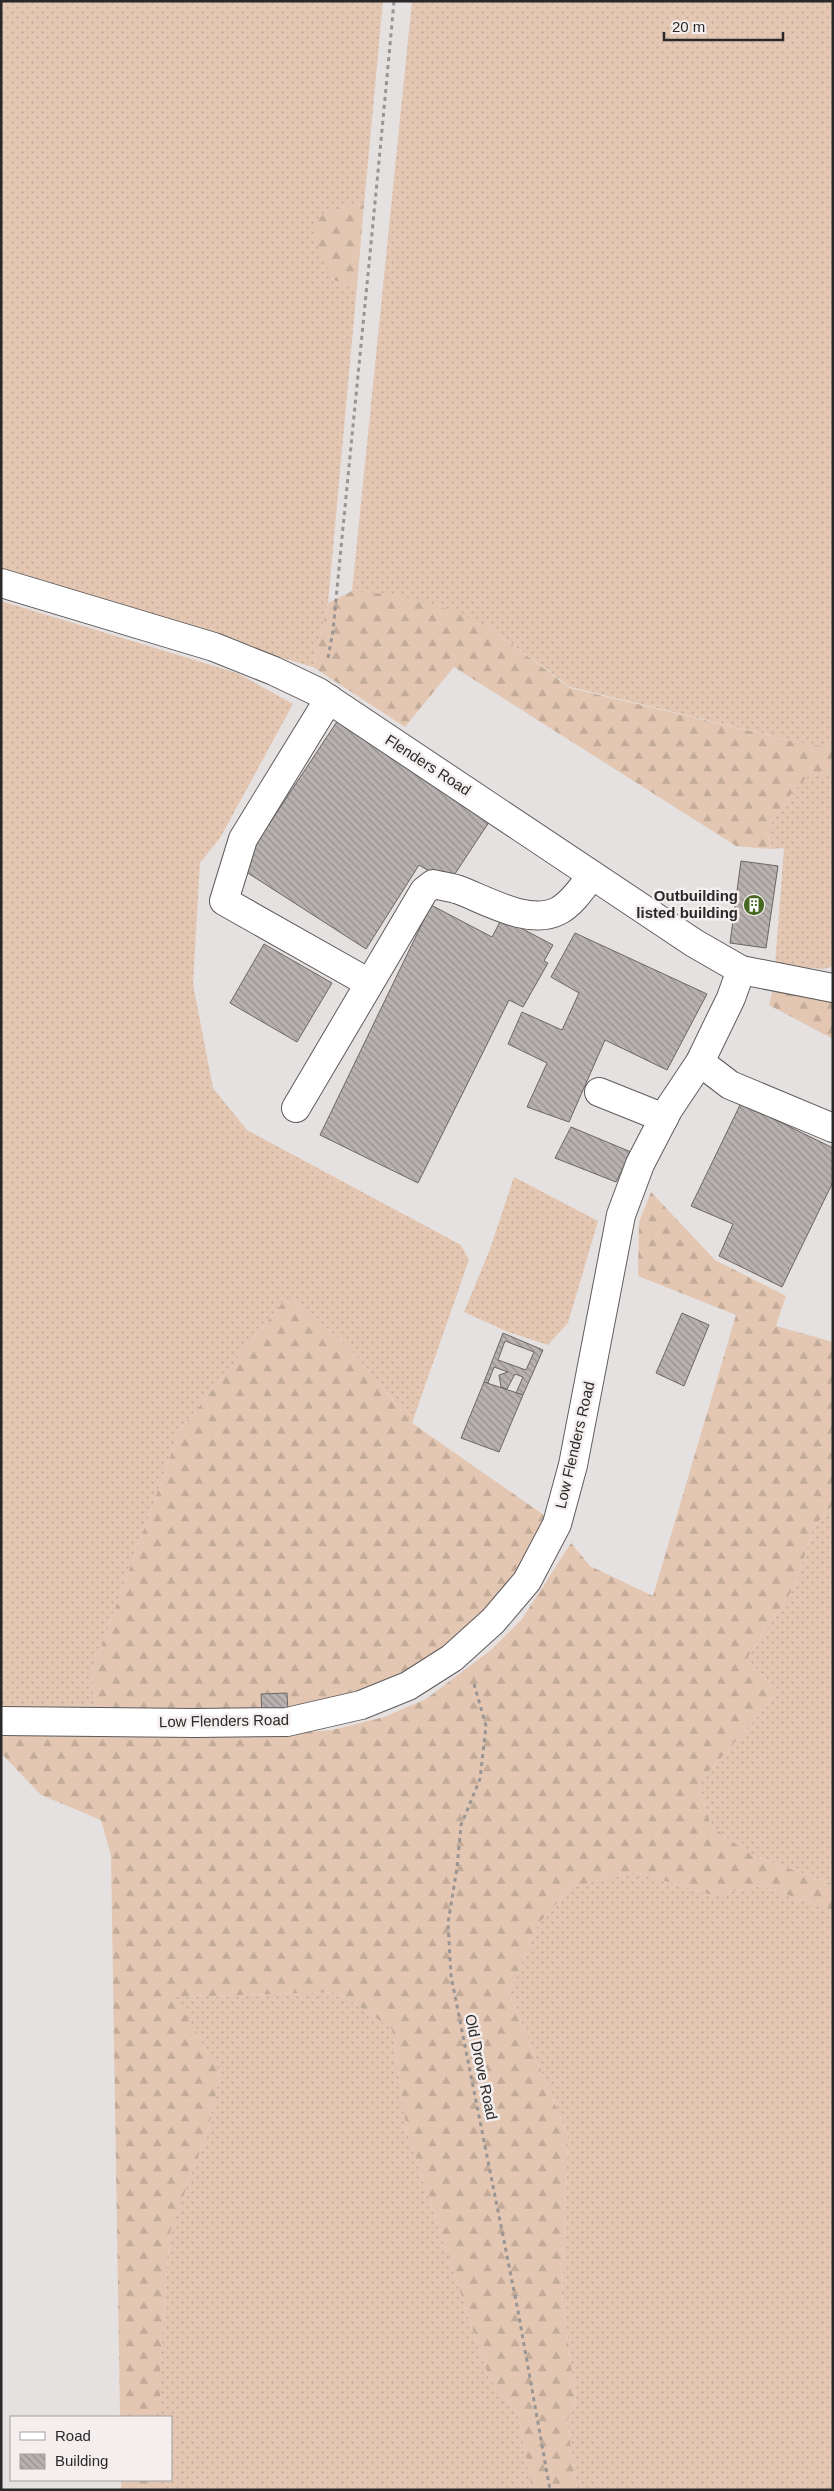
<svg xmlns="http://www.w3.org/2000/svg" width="834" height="2491" font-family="Helvetica,sans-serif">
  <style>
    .grass { fill: url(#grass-dots) }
    .forest { fill: url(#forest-firs) }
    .building { fill: url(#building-back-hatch); stroke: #6b6765; fill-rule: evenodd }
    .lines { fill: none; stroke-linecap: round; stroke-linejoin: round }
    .minor-casing { stroke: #5f5a5b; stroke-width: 30 }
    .path { stroke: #999595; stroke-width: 3; stroke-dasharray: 4 4; stroke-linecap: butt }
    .minor { stroke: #fff; stroke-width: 28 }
    .labels { text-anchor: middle; stroke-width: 5; stroke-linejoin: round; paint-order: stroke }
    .street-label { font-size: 15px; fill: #2a2828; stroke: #f4eeee }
    .poi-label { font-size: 15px; font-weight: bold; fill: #2a2828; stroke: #f4eeee; text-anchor: end }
  </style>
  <defs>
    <pattern id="grass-dots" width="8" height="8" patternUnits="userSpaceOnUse" patternTransform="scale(1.25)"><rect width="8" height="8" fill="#e3c7b2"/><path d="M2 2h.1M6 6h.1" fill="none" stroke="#c3ab99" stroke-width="1.8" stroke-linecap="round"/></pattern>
    <pattern id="forest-firs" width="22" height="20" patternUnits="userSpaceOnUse" patternTransform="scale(1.25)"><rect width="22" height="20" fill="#e3c7b2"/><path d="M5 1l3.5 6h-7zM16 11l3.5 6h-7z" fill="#c3ab99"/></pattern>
    <pattern id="building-back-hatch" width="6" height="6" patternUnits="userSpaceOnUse" patternTransform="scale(1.25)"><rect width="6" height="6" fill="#b7b1b0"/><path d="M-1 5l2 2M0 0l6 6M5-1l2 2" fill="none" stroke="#95908f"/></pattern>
  </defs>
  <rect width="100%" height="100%" fill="#e6e1e1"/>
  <g class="grass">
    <path d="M1 1H383L364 205 330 209 332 280 357 286 328 603 313 667 147 618 1 571Z"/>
    <path d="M412 1H833V746L809 745 570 687 490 628 352 591Z"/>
    <path d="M1 601 237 673 293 704 220 838 200 863 193 984 213 1088 247 1130 461 1245 469 1260 412 1423 350 1349 299 1303 284 1301 180 1430 91 1675 97 1714 1 1709Z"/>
    <path d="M811 773 833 776V966L824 969 775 965 784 848 771 849 767 830 792 793Z"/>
    <path d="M514 1177 598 1221 568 1323 548 1345 508 1332 464 1312 490 1249Z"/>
    <path d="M833 1505V1884L751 1855 711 1826 699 1783 779 1692 746 1660 795 1586 814 1526Z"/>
    <path d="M635 1872 712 1895 762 1886 833 1911V2490H577L567 2420 576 2404 562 2294 568 2136 509 1993 539 1923 571 1887Z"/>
    <path d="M338 1992 392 2029 407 2132 489 2378 518 2414 532 2490H160V2480H171V2417H160V2362L170 2231 209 2127 220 2073 174 1997Z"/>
  </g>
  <g class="forest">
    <path d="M364 205 357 286 333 280 316 242 313 223 330 209Z"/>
    <path d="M352 591 397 595 447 609 490 628 570 688 809 745 833 746V776L811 773 792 793 767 830 771 849 736 846 454 667 405 727 313 667 328 603Z"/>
    <path d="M773 988 833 1000V1039L769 1005Z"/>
    <path d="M651 1192 715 1260 786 1296 776 1326 833 1342V1505L814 1526 795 1586 746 1660 779 1692 699 1783 711 1826 751 1855 833 1884V1911L762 1886 712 1895 635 1872 571 1887 539 1923 509 1993 568 2136 562 2294 576 2404 567 2420 577 2490H532L518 2414 489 2378 407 2132 392 2029 338 1992 175 1997 220 2073 209 2127 170 2232 160 2362V2417H120L111 1856 101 1820 41 1795 1 1753V1734L272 1735 332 1730 384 1717 426 1699 492 1649 522 1619 571 1543 590 1566 653 1596 736 1315 638 1276 639 1222Z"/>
    <path d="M284 1301 299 1303 350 1349 412 1423 548 1518 516 1576 476 1623 401 1680 288 1712 287 1693 262 1694V1715L97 1714 91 1675 180 1430Z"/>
    <rect x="121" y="2480" width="39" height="10"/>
  </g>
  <g class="building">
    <path d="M340 717 493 816 449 883 419 865 366 949 240 868Z"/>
    <path d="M741 861 778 866 766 948 730 943Z"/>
    <path d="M431 905 492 937 502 918 553 945 544 961 548 963 523 1007 509 1000 418 1183 320 1135Z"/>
    <path d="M575 933 707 994 667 1070 605 1040 569 1122 527 1107 547 1063 508 1044 522 1012 562 1030 579 993 551 977Z"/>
    <path d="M264 944 332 983 297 1042 230 1003Z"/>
    <path d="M741 1103 833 1148V1182L782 1287 719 1256 733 1224 691 1206Z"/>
    <path d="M571 1127 631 1152 616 1182 555 1158Z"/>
    <path d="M682 1313 709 1325 684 1386 656 1373Z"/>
    <path d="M503 1333 543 1350 523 1395 516 1393 523 1377 515 1374 507 1389 501 1387 499 1375 508 1372 494 1367 488 1383 484 1382ZM505 1341 534 1352 526 1370 498 1360Z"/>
    <path d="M484 1382 523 1395 499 1452 461 1438Z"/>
    <path d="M287 1693 288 1712 262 1715 261 1694Z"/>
  </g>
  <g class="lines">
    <g class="minor-casing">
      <g id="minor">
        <path d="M1 583 214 647 274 671 318 692 694 943 741 970 833 988"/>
        <path d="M329 699 243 839 224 901 369 983"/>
        <path d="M700 1062 730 1085 833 1128"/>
        <path d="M599 1092 664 1118"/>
        <path d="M296 1108 424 891 433 884C441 886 451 887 459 890 486 900 529 926 558 911 572 904 583 887 592 875"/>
        <path d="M1 1721 195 1723 287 1722 361 1705 408 1686 452 1658 493 1621 527 1581 557 1524 573 1465 621 1215 640 1164 668 1110 700 1062 731 998 741 970"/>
      </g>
    </g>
    <g class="path">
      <path d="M328 658 333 631C353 421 375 211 394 1"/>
      <path d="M474 1684 486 1726 480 1779 461 1825 457 1868 448 1923 451 1976 518 2311 550 2490"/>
    </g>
    <use href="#minor" class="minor"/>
  </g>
  <defs>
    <g id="building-disc" transform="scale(1.125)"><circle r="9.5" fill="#466820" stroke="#f4eeee"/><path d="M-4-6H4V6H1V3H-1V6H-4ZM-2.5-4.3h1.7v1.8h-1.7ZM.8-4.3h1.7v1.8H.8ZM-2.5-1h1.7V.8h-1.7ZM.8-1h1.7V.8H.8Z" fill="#fff"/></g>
  </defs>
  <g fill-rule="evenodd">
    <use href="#building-disc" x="754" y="905"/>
  </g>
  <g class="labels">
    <g class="street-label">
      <text transform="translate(428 765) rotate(33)" y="5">Flenders Road</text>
      <text transform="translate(575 1445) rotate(-77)" y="5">Low Flenders Road</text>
      <text transform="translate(224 1721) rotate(-1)" y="5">Low Flenders Road</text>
      <text transform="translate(481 2067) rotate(78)" y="5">Old Drove Road</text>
    </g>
    <g class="poi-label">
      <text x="738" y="901">Outbuilding<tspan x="738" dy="17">listed building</tspan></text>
    </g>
  </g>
  <rect width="834" height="2491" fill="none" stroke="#2a2828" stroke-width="5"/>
  <rect x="10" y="2416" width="162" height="65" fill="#f4eeee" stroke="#a39f9f"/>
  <rect x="20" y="2432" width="25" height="8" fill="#ffffff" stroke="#a39f9f"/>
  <text x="55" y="2441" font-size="15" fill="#2a2828">Road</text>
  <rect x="20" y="2454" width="25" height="15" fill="url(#building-back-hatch)" stroke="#a39f9f"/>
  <text x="55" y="2466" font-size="15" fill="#2a2828">Building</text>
  <path d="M664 32v8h119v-8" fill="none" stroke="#2a2828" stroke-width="2.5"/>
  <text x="672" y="32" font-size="15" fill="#2a2828" stroke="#f4eeee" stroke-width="4" paint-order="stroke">20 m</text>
</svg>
